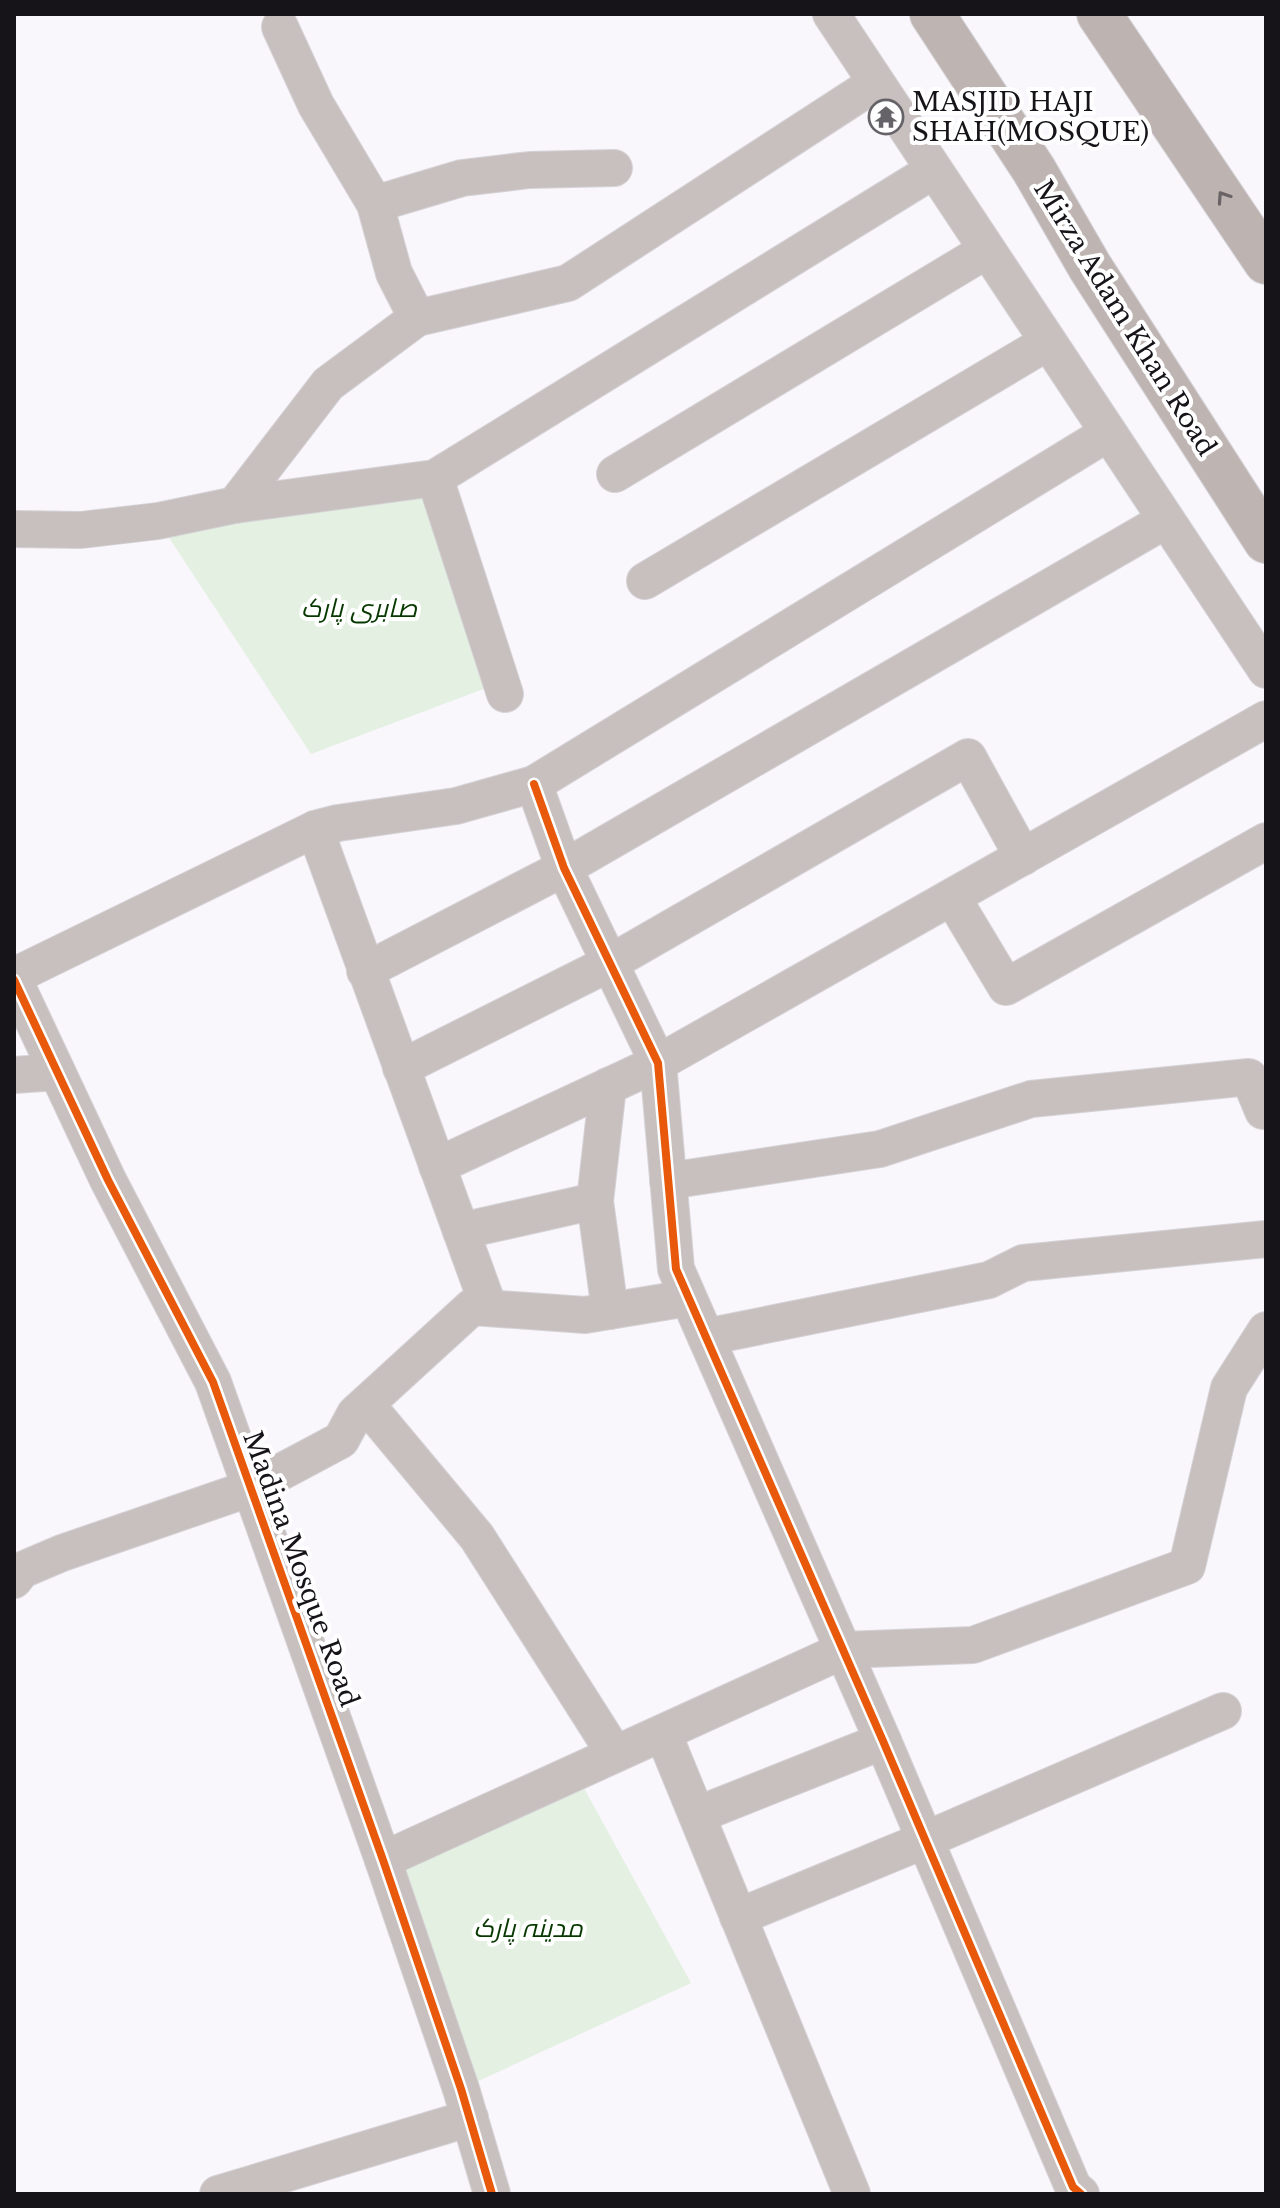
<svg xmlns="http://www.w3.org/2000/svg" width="1280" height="2208" font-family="'Libre Baskerville',Cairo,serif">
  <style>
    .green { fill: #e4f1e2 }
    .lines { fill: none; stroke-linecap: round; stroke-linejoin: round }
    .minor-casing { stroke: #d5d3d7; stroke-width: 38 }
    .secondary-casing { stroke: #d5d3d7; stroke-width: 46 }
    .motorway-casing { stroke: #d5d3d7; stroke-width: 46 }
    .minor { stroke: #c8c0be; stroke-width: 36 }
    .secondary { stroke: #beb5b3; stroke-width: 44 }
    .motorway { stroke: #bdb3b1; stroke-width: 44 }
    .cycleway-casing { stroke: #fff; stroke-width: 13 }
    .cycleway { stroke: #e8590c; stroke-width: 8 }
    .oneway { stroke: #6a6365 }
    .labels { text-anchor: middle; stroke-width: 8; stroke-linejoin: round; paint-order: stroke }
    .poi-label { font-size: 26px; fill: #161319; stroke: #fff; text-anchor: start }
    .street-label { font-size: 26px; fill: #161319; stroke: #fff }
    .park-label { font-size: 26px; font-style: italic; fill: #073800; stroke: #fff }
  </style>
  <rect width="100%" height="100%" fill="#f9f6fc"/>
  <g class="green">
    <path d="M438 467 510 679 311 754 158 521Z"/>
    <path d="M574 1770 691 1983 461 2089 383 1860Z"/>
  </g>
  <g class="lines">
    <g class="minor-casing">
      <g id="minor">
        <path d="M831 14 1266 670"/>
        <path d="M280 27 316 105 375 204 394 273 417 318"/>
        <path d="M375 204 462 178 529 170 614 168"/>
        <path d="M615 474 987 250"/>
        <path d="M435 478 505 694"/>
        <path d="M235 505 328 384 417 318 568 283 876 83"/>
        <path d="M14 529 81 530 158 521 235 505 435 478 934 170"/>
        <path d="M645 581 1048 342"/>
        <path d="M534 784 564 868 658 1063 676 1269 883 1741 1073 2187 1081 2194"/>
        <path d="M315 829 489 1308"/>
        <path d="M952 897 1006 987 1266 841"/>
        <path d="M365 971 564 868 1166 520"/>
        <path d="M14 976 315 829 338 823 456 806 534 784 1108 433"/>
        <path d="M14 980 108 1180 213 1382 383 1860 461 2089 492 2194"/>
        <path d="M401 1068 610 963 968 757 1023 857"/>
        <path d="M14 1075 57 1072"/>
        <path d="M608 1086 595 1201 610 1311"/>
        <path d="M437 1166 658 1063 1266 719"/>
        <path d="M668 1181 880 1149 1031 1099 1249 1077 1263 1111 1266 1110"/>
        <path d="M461 1231 595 1201"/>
        <path d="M706 1337 989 1280 1023 1263 1266 1239"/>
        <path d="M366 1404 477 1537 615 1754"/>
        <path d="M14 1580 22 1570 62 1553 251 1488 341 1440 355 1414 472 1307 585 1315 688 1298"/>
        <path d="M663 1733 852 2194"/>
        <path d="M697 1815 883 1741"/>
        <path d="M383 1860 844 1650 973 1645 1187 1566 1229 1388 1266 1330"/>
        <path d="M738 1917 925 1840 1223 1711"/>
        <path d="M218 2194 470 2118"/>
      </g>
    </g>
    <g class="secondary-casing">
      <path id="secondary" d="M932 14 1034 170 1090 267 1266 541"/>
    </g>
    <g class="motorway-casing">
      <path id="motorway" d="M1099 14 1266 262"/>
    </g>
    <use href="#minor" class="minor"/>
    <use href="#secondary" class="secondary"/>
    <use href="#motorway" class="motorway"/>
    <g class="cycleway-casing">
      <g id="cycleway">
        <path d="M534 784 564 868 658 1063 676 1269 883 1741 1073 2187 1081 2194"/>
        <path d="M14 980 108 1180 213 1382 383 1860 461 2089 492 2194"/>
      </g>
    </g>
    <use href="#cycleway" class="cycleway"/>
  </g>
  <defs><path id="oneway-chevron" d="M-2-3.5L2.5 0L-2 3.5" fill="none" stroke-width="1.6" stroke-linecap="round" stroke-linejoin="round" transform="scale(2)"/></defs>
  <use class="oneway" href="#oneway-chevron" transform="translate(1223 197) rotate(-124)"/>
  <defs>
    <g id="temple-ring" transform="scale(1.8)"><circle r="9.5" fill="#fff" stroke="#656268" stroke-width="1.5"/><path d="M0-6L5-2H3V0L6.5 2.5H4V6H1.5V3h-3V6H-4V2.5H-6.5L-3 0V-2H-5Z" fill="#656268"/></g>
  </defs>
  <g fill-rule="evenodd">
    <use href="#temple-ring" x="886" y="117"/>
  </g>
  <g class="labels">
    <g class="poi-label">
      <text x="912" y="111">MASJID HAJI<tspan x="912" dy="30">SHAH(MOSQUE)</tspan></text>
    </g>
    <g class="street-label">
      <text transform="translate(1125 318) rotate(58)" y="9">Mirza Adam Khan Road</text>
      <text transform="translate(301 1569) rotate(70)" y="9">Madina Mosque Road</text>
    </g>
    <g class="park-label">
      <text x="359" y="617">صابری پارک</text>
      <text x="528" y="1937">مدینہ پارک</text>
    </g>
  </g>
  <rect width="1280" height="2208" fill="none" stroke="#161319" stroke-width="32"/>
</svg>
